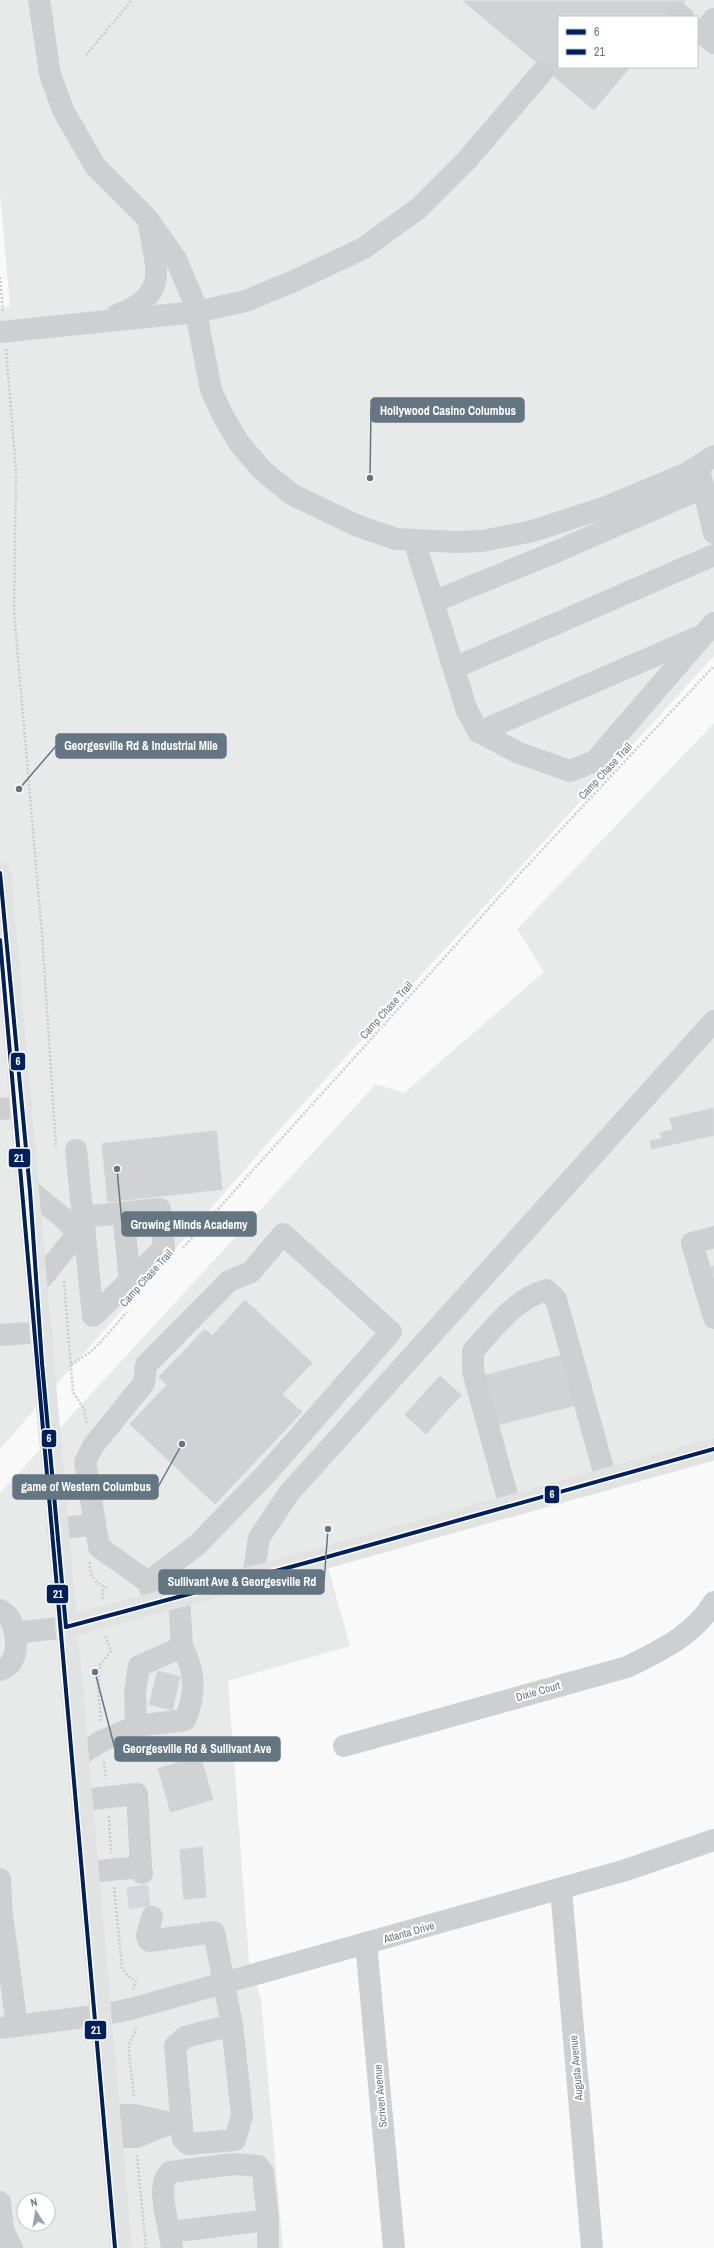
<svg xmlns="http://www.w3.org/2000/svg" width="714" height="2248" font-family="'Archivo Narrow',sans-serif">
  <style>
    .built { fill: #e8e9e9; fill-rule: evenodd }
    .building { fill: #d0d2d3; stroke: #e8e8e8 }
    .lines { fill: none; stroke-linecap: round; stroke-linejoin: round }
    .minor-tunnel { stroke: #d4d8dc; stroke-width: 22; stroke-dasharray: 22 11; stroke-linecap: butt }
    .path { stroke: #cbcccd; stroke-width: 2.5; stroke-dasharray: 2 2; stroke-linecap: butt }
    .minor { stroke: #cecfd0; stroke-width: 22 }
    .major { stroke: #e1e2e2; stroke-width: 22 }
    .bus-1-casing { stroke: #fff; stroke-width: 7 }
    .bus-2-casing { stroke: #fff; stroke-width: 7 }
    .bus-1 { stroke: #00205b; stroke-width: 4 }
    .bus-2 { stroke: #00205b; stroke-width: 4 }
    .labels { text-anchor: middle; stroke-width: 4; stroke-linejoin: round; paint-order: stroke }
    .street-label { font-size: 11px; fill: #657683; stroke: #fff }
    .leader { fill: none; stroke: #657683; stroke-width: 1.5 }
    .callout-dot { fill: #657683; stroke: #fff; stroke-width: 1.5 }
    .callout { fill: #657683; stroke: #657683; stroke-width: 1.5 }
    .callout-label { font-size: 12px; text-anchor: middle; font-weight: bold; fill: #fff }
    .line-badge { stroke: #fff; stroke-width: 1.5 }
    .badge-label { font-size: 11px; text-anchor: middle; font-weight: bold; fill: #fff }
  </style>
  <rect width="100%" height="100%" fill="#f9f9f9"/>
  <g class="built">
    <path d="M0 0H714V656L289 1119 0 1449V308L10 306 0 193ZM559 17H697V67H559Z"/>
    <path d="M714 723V1443L324 1552 350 1646 228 1681 249 1961 261 2000 283 2248H0V1493L376 1084 404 1093 544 972 517 929ZM24 2200H48V2224H24Z"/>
  </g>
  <g class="building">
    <path d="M461 0H687L673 17H559V67H631L594 111Z"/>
    <path d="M714 1107V1136L651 1150 649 1140 661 1138 659 1132 672 1129 669 1118Z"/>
    <path d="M217 1130 223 1190 107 1203 101 1143Z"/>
    <path d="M714 1265V1283L710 1266Z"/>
    <path d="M245 1299 313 1363 283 1394 303 1412 215 1505 129 1424 166 1385 158 1377 205 1328 212 1335Z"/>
    <path d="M563 1354 576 1406 497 1426 483 1375Z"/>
    <path d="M440 1375 462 1395 426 1435 404 1415Z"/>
    <path d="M157 1670 181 1676 173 1711 148 1705Z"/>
    <path d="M201 1755 214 1800 170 1813 157 1768Z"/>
    <path d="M203 1846 207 1898 183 1900 179 1849Z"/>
  </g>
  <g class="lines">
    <path class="minor-tunnel" d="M137 1886 141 1918"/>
    <g class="path">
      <path d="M86 55 132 0"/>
      <path d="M0 277 3 313"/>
      <path d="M6 349 16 471 14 611 42 934 56 1148"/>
      <path d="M183 1248 525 868 714 666"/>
      <path d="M64 1281 73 1392 84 1409 87 1424"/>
      <path d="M71 1364C95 1353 110 1331 127 1312"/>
      <path d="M90 1562C88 1573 95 1584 106 1587L102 1591 103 1599"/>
      <path d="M101 1721 98 1688 100 1665 111 1651 105 1635"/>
      <path d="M104 1762 106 1779"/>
      <path d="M109 1816 111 1853"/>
      <path d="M114 1887 122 1968 128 1976 136 1981 133 1989"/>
      <path d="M134 2096 129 2055V2045L137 2027"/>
      <path d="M137 2155 146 2248"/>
    </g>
    <g class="minor">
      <path d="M39 0 50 74 63 110 95 166 147 218 176 259 194 302 211 390 223 416 239 443 263 471 293 495 358 526 396 539 457 542 482 541 533 531 609 506 685 474 714 456"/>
      <path d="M679 14 683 17"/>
      <path d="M697 29 714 43"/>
      <path d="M702 33 714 19"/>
      <path d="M117 315C169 295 157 271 149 225"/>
      <path d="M0 332 196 312 246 301 294 281 364 248 419 208 467 160 543 71"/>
      <path d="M700 474 714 533"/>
      <path d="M414 540 467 711 479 732 519 753 570 771 595 761 714 623"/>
      <path d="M433 602 553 553 703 488"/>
      <path d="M454 668 714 555"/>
      <path d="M479 732 700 636"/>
      <path d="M0 1109 21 1107"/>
      <path d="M76 1150 93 1316 164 1248 160 1209 83 1217"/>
      <path d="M30 1191 61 1216 78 1233"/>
      <path d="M123 1213 130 1281"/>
      <path d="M714 1237 692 1243 714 1318"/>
      <path d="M38 1283 78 1233 85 1232"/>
      <path d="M0 1335 41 1332"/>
      <path d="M510 1506 473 1371V1351C494 1328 515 1299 546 1290L556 1299 606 1479"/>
      <path d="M95 1524 99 1547 148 1582"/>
      <path d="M57 1529 95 1524 85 1462 93 1446 144 1383 146 1365 229 1281 251 1272 283 1234 391 1332 267 1473 197 1545 148 1582 156 1603"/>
      <path d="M253 1577 259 1538 289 1493 714 1021"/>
      <path d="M179 1597 182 1647"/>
      <path d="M0 1610C16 1617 20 1646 12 1661 10 1666 5 1668 0 1670"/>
      <path d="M15 1633 66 1627"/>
      <path d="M344 1746 627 1667C661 1650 693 1636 714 1602"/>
      <path d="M78 1756 102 1741 136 1726 185 1720C196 1694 196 1671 182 1647L139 1666 135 1691 136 1726"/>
      <path d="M82 1800 137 1794 141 1867"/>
      <path d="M88 1872 141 1867 142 1873"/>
      <path d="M0 1879 2 1915 17 2026"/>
      <path d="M561 1889 592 2248"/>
      <path d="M152 1917 147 1936 149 1941 214 1932 232 2025 242 2116 235 2140 188 2144 183 2139 175 2046 185 2037 232 2025"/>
      <path d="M366 1943 394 2248"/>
      <path d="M0 2028 101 2015 131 2009 626 1870 714 1840"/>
      <path d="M109 2115H134L171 2123 136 2137H111"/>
      <path d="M0 2202 3 2230 12 2248"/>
      <path d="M170 2232 268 2220"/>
      <path d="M172 2248C170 2231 160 2199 164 2183 164 2179 168 2175 170 2172L234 2164 258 2166 263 2172 268 2220V2248"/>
    </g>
    <g class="major">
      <path d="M0 873C41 1331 81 1789 121 2248"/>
      <path d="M66 1627 309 1562 714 1449"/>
    </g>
    <g class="bus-1-casing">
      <g id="bus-1">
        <path d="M0 873 30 1191 42 1363 66 1627"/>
        <path d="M66 1627 309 1562 714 1449"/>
      </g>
    </g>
    <g class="bus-2-casing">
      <path id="bus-2" d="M0 940 115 2248"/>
    </g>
    <use href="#bus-1" class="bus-1"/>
    <use href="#bus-2" class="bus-2"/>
  </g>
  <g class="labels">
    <g class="street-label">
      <text transform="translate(605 771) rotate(-47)" y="4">Camp Chase Trail</text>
      <text transform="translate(386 1010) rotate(-48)" y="4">Camp Chase Trail</text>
      <text transform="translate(146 1278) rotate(-48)" y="4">Camp Chase Trail</text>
      <text transform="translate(538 1691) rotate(-16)" y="4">Dixie Court</text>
      <text transform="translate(409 1932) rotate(-16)" y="4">Atlanta Drive</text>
      <text transform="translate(576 2068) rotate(-95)" y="4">Augusta Avenue</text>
      <text transform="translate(380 2096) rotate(-95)" y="4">Scriven Avenue</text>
    </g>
  </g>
  <path class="leader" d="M370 478L371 410M19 789L56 746M117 1169L122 1224M182 1444L158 1487M328 1529L324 1582M95 1672L115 1749"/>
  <g class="callout-dot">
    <circle cx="370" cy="478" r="4"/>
    <circle cx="19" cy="789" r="4"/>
    <circle cx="117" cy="1169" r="4"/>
    <circle cx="182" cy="1444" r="4"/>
    <circle cx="328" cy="1529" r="4"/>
    <circle cx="95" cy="1672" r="4"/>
  </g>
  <g class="callout">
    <rect x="371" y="398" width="153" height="24" rx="4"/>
    <rect x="56" y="734" width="170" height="24" rx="4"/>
    <rect x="122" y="1212" width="134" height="24" rx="4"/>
    <rect x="13" y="1475" width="145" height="24" rx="4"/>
    <rect x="159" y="1570" width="165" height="24" rx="4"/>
    <rect x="115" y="1737" width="165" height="24" rx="4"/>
  </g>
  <g class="callout-label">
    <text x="448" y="415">Hollywood Casino Columbus</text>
    <text x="141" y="750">Georgesville Rd &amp; Industrial Mile</text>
    <text x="189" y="1229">Growing Minds Academy</text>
    <text x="86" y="1491">game of Western Columbus</text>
    <text x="242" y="1586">Sullivant Ave &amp; Georgesville Rd</text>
    <text x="197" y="1753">Georgesville Rd &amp; Sullivant Ave</text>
  </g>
  <g class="line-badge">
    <rect x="10" y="1052" width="16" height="19" rx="4" fill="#00205b"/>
    <rect x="8" y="1148" width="23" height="20" rx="4" fill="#00205b"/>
    <rect x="41" y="1429" width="16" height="19" rx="4" fill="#00205b"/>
    <rect x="544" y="1485" width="16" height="19" rx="4" fill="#00205b"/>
    <rect x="46" y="1584" width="23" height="20" rx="4" fill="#00205b"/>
    <rect x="84" y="2020" width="23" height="20" rx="4" fill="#00205b"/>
  </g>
  <g class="badge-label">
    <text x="18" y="1065">6</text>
    <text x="19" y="1162">21</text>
    <text x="49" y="1442">6</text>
    <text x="552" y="1498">6</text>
    <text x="58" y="1598">21</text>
    <text x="96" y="2034">21</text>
  </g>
  <rect x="558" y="16" width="140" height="52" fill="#ffffff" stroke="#c1c8cd"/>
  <rect x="566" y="29" width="20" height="6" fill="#00205b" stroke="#c1c8cd"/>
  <text x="594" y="36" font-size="12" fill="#657683">6</text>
  <rect x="566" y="49" width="20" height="6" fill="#00205b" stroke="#c1c8cd"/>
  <text x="594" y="56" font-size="12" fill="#657683">21</text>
  <g transform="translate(36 2212) rotate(348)"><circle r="19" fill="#ffffff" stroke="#c1c8cd"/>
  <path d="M0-3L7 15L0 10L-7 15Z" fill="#99a4ac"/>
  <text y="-6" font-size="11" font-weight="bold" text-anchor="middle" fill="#657683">N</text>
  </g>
</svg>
